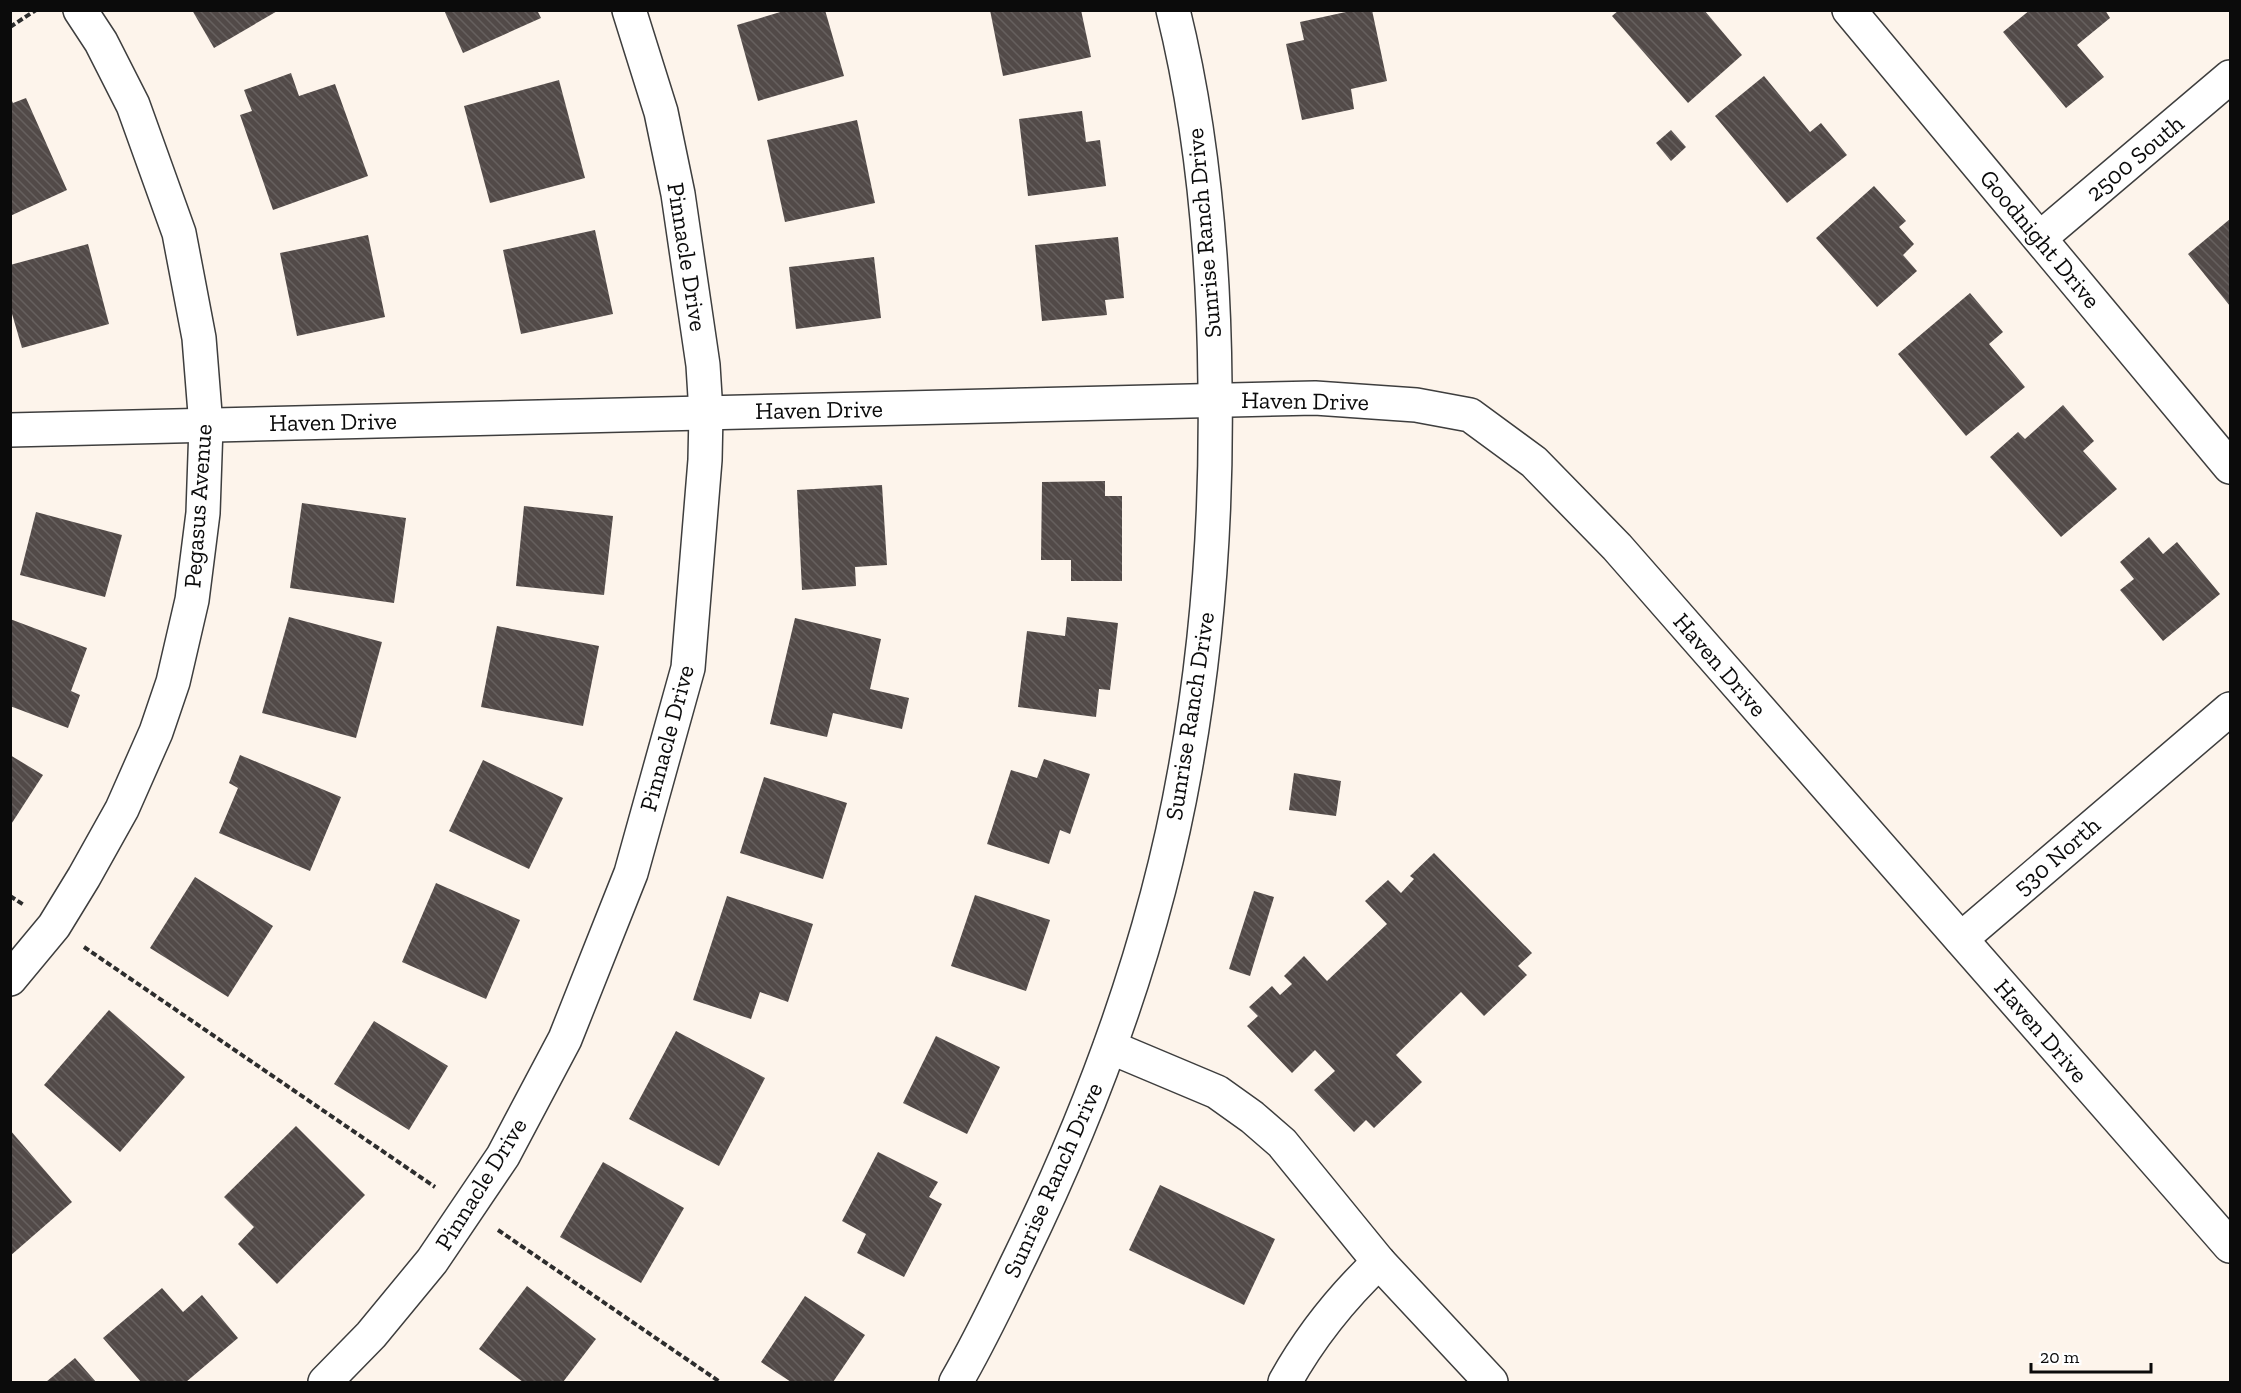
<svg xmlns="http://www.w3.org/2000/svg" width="2241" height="1393" font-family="'Zilla Slab',serif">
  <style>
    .building { fill: url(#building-back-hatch) }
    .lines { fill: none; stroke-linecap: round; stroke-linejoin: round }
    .minor-casing { stroke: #3e3e3e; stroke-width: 36 }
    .tertiary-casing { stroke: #3e3e3e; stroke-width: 36 }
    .path { stroke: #2d2d2d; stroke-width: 4; stroke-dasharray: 6 3; stroke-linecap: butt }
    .minor { stroke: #fff; stroke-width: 33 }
    .tertiary { stroke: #fff; stroke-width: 33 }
    .labels { text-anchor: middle; stroke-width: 6; stroke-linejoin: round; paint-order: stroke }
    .street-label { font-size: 24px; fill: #0b0b0b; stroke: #fff }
  </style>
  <defs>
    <pattern id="building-back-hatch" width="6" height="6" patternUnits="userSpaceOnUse" patternTransform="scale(1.5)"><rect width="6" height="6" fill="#524a48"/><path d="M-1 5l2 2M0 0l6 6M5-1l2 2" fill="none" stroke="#66605e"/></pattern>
  </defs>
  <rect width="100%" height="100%" fill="#fdf4eb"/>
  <g class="building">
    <path d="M192 10H279L214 48Z"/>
    <path d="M444 10H537L541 18 463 53Z"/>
    <path d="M787 10H825L844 76 758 101 737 25Z"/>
    <path d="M990 10H1081L1091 57 1003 76Z"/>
    <path d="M1355 10H1372L1387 81 1351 89 1354 109 1302 120 1286 44 1304 40 1300 22Z"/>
    <path d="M1619 10H1704L1742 55 1688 103 1612 16Z"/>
    <path d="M2030 10H2105L2110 18 2077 45 2104 77 2066 108 2003 32Z"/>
    <path d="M291 73 299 96 335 84 368 176 273 210 240 115 252 111 244 90Z"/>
    <path d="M1764 76 1810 132 1821 123 1847 155 1787 203 1715 116Z"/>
    <path d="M559 80 585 178 490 203 464 106Z"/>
    <path d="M10 97 13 103 26 98 67 190 10 216Z"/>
    <path d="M1082 111 1086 142 1100 140 1106 186 1028 196 1019 119Z"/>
    <path d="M857 120 875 203 785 222 767 140Z"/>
    <path d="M1671 130 1686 147 1671 161 1656 143Z"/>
    <path d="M1874 186 1906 221 1899 227 1914 244 1903 255 1917 271 1877 307 1816 238Z"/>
    <path d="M2230 219V306L2188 254Z"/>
    <path d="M595 230 613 314 521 334 503 250Z"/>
    <path d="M368 235 385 317 297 336 280 253Z"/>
    <path d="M1118 237 1124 298 1105 300 1107 315 1042 321 1035 245Z"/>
    <path d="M88 244 109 324 22 348 10 307V265Z"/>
    <path d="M874 257 881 318 796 329 789 267Z"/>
    <path d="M1970 293 2003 332 1989 344 2025 387 1966 436 1898 354Z"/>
    <path d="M2063 405 2094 441 2083 451 2117 489 2061 537 1990 457 2018 432 2025 439Z"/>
    <path d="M1105 481V496H1122V581H1071V560H1041L1042 482Z"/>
    <path d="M882 485 887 565 855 567 856 586 802 590 797 490Z"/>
    <path d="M302 503 406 518 394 603 290 588Z"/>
    <path d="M524 506 613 516 604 595 516 586Z"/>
    <path d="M36 512 122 535 105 597 20 575Z"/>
    <path d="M2149 537 2163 554 2177 542 2220 594 2163 641 2120 590 2134 579 2120 562Z"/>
    <path d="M289 617 382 642 356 738 262 713Z"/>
    <path d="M1067 617 1118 623 1110 690 1099 689 1096 717 1018 707 1027 631 1065 636Z"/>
    <path d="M795 618 881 639 870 689 909 698 902 729 833 713 827 737 770 724Z"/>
    <path d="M10 619 87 648 71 691 80 695 68 728 10 706Z"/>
    <path d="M497 626 599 646 583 726 481 707Z"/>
    <path d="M10 755 43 775 10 826Z"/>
    <path d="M240 755 341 797 310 871 219 833 238 788 229 783Z"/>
    <path d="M1044 759 1090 774 1070 834 1060 830 1049 864 987 844 1011 770 1037 778Z"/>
    <path d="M483 760 563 798 529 869 449 831Z"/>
    <path d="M1294 773 1341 781 1336 816 1289 810Z"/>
    <path d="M764 777 847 803 823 879 740 853Z"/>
    <path d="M1434 853 1532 953 1518 966 1527 975 1484 1016 1461 992 1396 1055 1422 1082 1374 1128 1366 1120 1354 1132 1314 1090 1335 1071 1315 1050 1292 1073 1247 1026 1258 1016 1249 1007 1272 986 1280 995 1292 984 1284 976 1304 956 1327 981 1387 924 1365 901 1388 880 1401 893 1414 879 1410 876Z"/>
    <path d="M195 877 273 926 228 997 150 948Z"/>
    <path d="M436 883 520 920 486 999 402 962Z"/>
    <path d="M1254 891 1274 897 1250 976 1229 969Z"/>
    <path d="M975 895 1050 920 1026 991 951 966Z"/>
    <path d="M727 896 813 924 788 1002 760 992 751 1019 693 1000Z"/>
    <path d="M109 1010 185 1077 120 1152 44 1085Z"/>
    <path d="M374 1021 448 1066 409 1130 334 1084Z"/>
    <path d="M676 1031 765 1078 719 1166 629 1119Z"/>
    <path d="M936 1036 1000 1067 967 1134 903 1103Z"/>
    <path d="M296 1126 365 1195 277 1284 238 1244 254 1227 224 1197Z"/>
    <path d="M10 1130 72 1202 10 1256Z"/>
    <path d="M878 1152 938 1182 929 1197 942 1204 904 1277 857 1253 866 1234 842 1221Z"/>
    <path d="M603 1162 684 1208 641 1283 560 1237Z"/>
    <path d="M1160 1185 1275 1239 1244 1305 1129 1250Z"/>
    <path d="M527 1286 596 1339 563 1382H523L479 1349Z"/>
    <path d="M162 1288 183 1312 202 1295 238 1338 186 1382H141L103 1338Z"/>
    <path d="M805 1296 865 1335 833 1382H791L761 1362Z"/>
    <path d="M75 1358 96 1382H46Z"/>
  </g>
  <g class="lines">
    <g class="minor-casing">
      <g id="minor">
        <path d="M1849 10 2230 467"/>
        <path d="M2040 238 2230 77"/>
        <path d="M10 430 1315 398 1416 405 1470 415 1534 462 1617 547 2230 1246"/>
        <path d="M1961 939 2230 709"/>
        <path d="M10 979 54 926 84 877 122 809 156 732 173 682 192 600 203 513 206 426 199 338 179 233 133 105 101 42 80 10"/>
        <path d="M1110 1047 1217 1092 1252 1117 1282 1143 1379 1262 1491 1382"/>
        <path d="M325 1382 371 1335 432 1261 503 1156 565 1039 631 873 688 668 705 460 706 413 703 365 678 194 661 112 629 10"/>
        <path d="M1285 1382C1310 1337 1341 1298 1379 1262"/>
      </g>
    </g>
    <g class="tertiary-casing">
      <path id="tertiary" d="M956 1382C980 1341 1000 1298 1021 1255 1096 1101 1155 939 1185 770 1208 643 1217 515 1215 386 1214 262 1203 131 1173 10"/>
    </g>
    <g class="path">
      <path d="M10 27 36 10"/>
      <path d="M10 896 24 905"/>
      <path d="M84 947 435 1187"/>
      <path d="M498 1230 720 1382"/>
    </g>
    <use href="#minor" class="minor"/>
    <use href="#tertiary" class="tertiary"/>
  </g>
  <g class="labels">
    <g class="street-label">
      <text transform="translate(2135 158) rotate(-40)" y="8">2500 South</text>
      <text transform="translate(1204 233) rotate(-95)" y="8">Sunrise Ranch Drive</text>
      <text transform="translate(2040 239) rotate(50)" y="8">Goodnight Drive</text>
      <text transform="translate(687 257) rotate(81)" y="8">Pinnacle Drive</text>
      <text transform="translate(1305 401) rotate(1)" y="8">Haven Drive</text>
      <text transform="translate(819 410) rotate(-1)" y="8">Haven Drive</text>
      <text transform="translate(333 422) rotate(-1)" y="8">Haven Drive</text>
      <text transform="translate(198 506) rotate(-86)" y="8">Pegasus Avenue</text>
      <text transform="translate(1720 665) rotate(49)" y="8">Haven Drive</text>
      <text transform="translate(1190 716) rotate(-81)" y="8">Sunrise Ranch Drive</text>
      <text transform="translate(667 738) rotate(-75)" y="8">Pinnacle Drive</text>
      <text transform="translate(2057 856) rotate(-41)" y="8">530 North</text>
      <text transform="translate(2041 1031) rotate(49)" y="8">Haven Drive</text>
      <text transform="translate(1053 1180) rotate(-66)" y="8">Sunrise Ranch Drive</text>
      <text transform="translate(481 1184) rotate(-58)" y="8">Pinnacle Drive</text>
    </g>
  </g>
  <rect width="2241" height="1393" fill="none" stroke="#0b0b0b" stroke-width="24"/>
  <path d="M2031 1363v9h120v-9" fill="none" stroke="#0b0b0b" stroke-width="3"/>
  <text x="2040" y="1363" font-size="18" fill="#0b0b0b" stroke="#ffffff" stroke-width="4.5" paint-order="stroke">20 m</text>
</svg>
